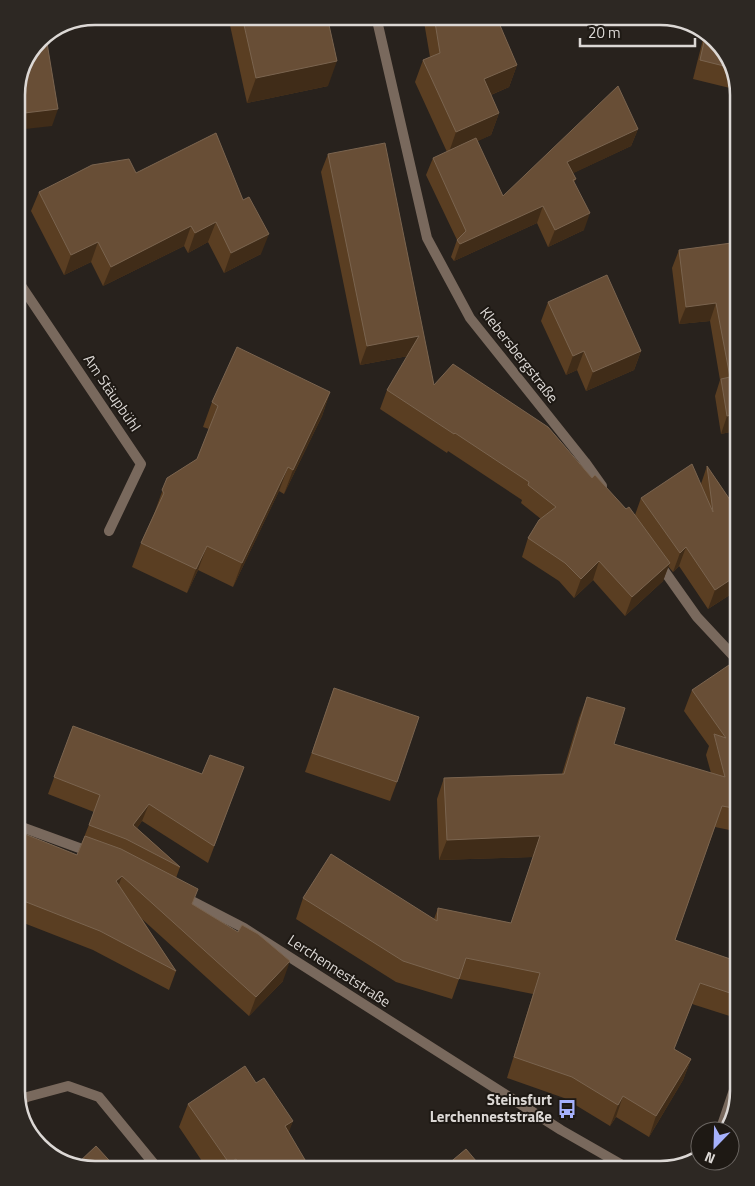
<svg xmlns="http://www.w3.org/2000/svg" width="755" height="1186" font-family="'Titillium Web',sans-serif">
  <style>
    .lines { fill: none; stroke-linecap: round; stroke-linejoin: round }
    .minor { stroke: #79695d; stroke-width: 10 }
    .tertiary { stroke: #79695d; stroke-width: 10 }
    .wall { fill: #5a3e22 }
    .shaded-wall { fill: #402c18 }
    .building { fill: #684e36; stroke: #7a644f }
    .labels { text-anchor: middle; stroke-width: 4; stroke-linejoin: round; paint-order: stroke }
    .street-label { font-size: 15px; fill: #dcd8d5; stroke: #1e1914 }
    .poi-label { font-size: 15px; font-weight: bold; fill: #dcd8d5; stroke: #1e1914; text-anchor: end }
    .rim { fill: none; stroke: #dcd8d5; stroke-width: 2.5 }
  </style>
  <rect width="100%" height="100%" fill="#28221d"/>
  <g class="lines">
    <g class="minor">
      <path d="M376 16 427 238 470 318 585 462 602 486"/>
      <path d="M16 278 141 464 109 531"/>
      <path d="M658 562 697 617 739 662"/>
      <path d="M19 1101 27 1097 68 1086 99 1097 159 1170"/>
      <path d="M720 1131 739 1075"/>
    </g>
    <g class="tertiary">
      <path d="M16 825 93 853"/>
      <path d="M182 896 244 928 561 1130 631 1170"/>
    </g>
  </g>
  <g class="wall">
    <path d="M228 16H327L328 86 247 103Z"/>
    <path d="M423 16H496L517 65 509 87 491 95 499 113 491 135 477 141 503 196 638 129 631 146 573 173 576 179 574 182 584 230 548 247 537 223 454 261 451 257 457 240 426 175 433 158 447 152 415 82 423 60 430 57Z"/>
    <path d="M705 31 730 60 738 90 693 79Z"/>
    <path d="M216 133 261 254 224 273 208 242 188 253 184 246 103 286 91 262 64 275 31 211 39 192 136 173Z"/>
    <path d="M328 154 434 385 592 478 626 509 635 515 641 498 701 484 707 466 739 513V589L708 609 679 566 673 572 668 566 663 581 625 616 593 580 574 598 559 581 522 557 528 538 541 519 521 503 522 500 448 451 447 453 380 409 387 390 408 356 360 365 321 172Z"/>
    <path d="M739 242V431L732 432 730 436V432L721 434 715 396 720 380 710 321 679 324 672 268 679 250Z"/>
    <path d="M548 302 641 351 634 370 586 391 577 370 566 375 541 321Z"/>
    <path d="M330 392 322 416 284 494 279 491 233 587 198 570 187 593 132 567 141 543 154 514 167 478 197 459 209 429 203 427 212 402Z"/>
    <path d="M739 672V832L715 827 675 940 739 962V1019L692 1004 674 1049 691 1059 683 1080 649 1137 616 1117 610 1126 564 1098 507 1078 533 994 459 979 452 999 396 982 296 919 303 898 434 919 438 908 511 923 533 857 439 860 437 799 444 778 562 774 579 718 587 697 614 744 711 773 706 755 709 746 684 711 692 690Z"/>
    <path d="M334 688 397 782 390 801 305 772Z"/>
    <path d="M73 726 202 774 244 767 208 863 142 821 137 828 180 867 176 878 192 904 283 981 249 1016 142 919 176 971 169 990 93 950 16 920V840L77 855 94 812 48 794Z"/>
    <path d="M188 1104 293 1121 288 1132 311 1170H208L179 1127Z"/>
  </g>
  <g class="shaded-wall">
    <path d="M337 61 328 86 247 103 256 78Z"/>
    <path d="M517 65 509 87 476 101 484 79Z"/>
    <path d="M58 109 52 126 16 130V114Z"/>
    <path d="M499 113 491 135 448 155 456 132Z"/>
    <path d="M638 129 631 146 561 179 567 162Z"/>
    <path d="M543 206 537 223 454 261 460 244Z"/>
    <path d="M590 213 584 230 548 247 555 230Z"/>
    <path d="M216 222 208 242 188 253 195 233Z"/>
    <path d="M191 226 184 246 103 286 111 267Z"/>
    <path d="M269 234 261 254 224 273 231 253Z"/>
    <path d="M98 242 91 262 64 275 71 255Z"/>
    <path d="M716 303 710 321 679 324 686 307Z"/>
    <path d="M21 309 16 322V314Z"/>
    <path d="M419 336 413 355 360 365 367 346Z"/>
    <path d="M584 351 577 370 566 375 573 356Z"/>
    <path d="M641 351 634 370 586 391 593 372Z"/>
    <path d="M330 392 322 416 284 494 293 470Z"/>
    <path d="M736 414 730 432 721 434 727 416Z"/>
    <path d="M738 414H739V431L732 432Z"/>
    <path d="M288 467 279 491 233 587 242 563Z"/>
    <path d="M207 546 198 570 187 593 196 569Z"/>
    <path d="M686 547 679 566 673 572 680 553Z"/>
    <path d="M599 561 593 580 574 598 581 579Z"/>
    <path d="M670 563 663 581 625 616 632 597Z"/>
    <path d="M739 574V589L708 609 715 590Z"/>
    <path d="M149 804 142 821 128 840 133 825Z"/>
    <path d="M540 836 533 857 439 860 447 840Z"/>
    <path d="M122 876 115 895 116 881Z"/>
    <path d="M290 961 283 981 249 1016 256 997Z"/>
    <path d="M700 983 692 1004 666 1070 674 1049Z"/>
    <path d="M691 1059 683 1080 649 1137 656 1116Z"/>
    <path d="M623 1096 616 1117 610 1126 618 1105Z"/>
    <path d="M293 1121 284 1145 285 1126Z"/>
    <path d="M236 1159 232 1170H226L229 1163Z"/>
  </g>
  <g class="building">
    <path d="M242 16H327L337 61 256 78Z"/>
    <path d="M434 16H496L517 65 484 79 499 113 456 132 423 60 440 53Z"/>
    <path d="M706 33 730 60 732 68 700 60Z"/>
    <path d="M46 37 58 109 16 114V91L40 39Z"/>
    <path d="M618 86 638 129 567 162 576 179 573 180 590 213 555 230 543 206 460 244 457 240 466 231 433 158 476 138 503 196Z"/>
    <path d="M216 133 243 200 249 197 269 234 231 253 216 222 195 233 191 226 111 267 98 242 71 255 39 192 92 165 129 159 136 173Z"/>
    <path d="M385 143 434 385 453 364 548 427 592 478 595 475 626 509 629 507 670 563 632 597 599 561 581 579 565 563 528 538 539 520 556 507 528 485 529 482 455 433 454 434 387 390 419 336 367 346 328 154Z"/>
    <path d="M739 242V414H738L737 418 736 414 727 416 721 379 730 377 716 303 686 307 679 250Z"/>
    <path d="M607 275 641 351 593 372 584 351 573 356 548 302Z"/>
    <path d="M16 305 21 309 16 314Z"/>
    <path d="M237 347 330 392 293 470 288 467 242 563 207 546 196 569 141 543 164 493 162 490 167 478 197 459 218 406 212 402Z"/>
    <path d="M692 464 713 512 707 466 739 513V574L715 590 686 547 680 553 641 498Z"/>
    <path d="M732 663 739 672V809L722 806 675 940 739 962V996L700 983 674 1049 691 1059 656 1116 623 1096 618 1105 572 1077 514 1057 540 973 466 958 459 979 403 961 303 898 331 854 437 921 438 908 511 923 540 836 447 840 444 778 564 774 587 697 625 708 614 744 725 777 714 734 726 738 692 690Z"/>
    <path d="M334 688 419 717 397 782 312 753Z"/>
    <path d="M73 726 202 774 210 755 244 767 214 846 149 804 133 825 180 867 126 839 89 825 100 795 54 777Z"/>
    <path d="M20 832 77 855 85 836 121 849 198 889 192 904 238 932 242 925 258 934 290 961 256 997 122 876 116 881 176 971 100 931 16 898V840Z"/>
    <path d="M245 1066 256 1083 264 1078 293 1121 285 1126 311 1170H243L236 1159 229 1163 188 1104Z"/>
    <path d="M96 1146 118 1170H91L70 1163 71 1162 78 1163Z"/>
    <path d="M466 1149 482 1168 488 1163 493 1170H441Z"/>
    <path d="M343 1162 348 1170H331Z"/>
  </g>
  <defs>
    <g id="bus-bare" transform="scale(1.5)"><path d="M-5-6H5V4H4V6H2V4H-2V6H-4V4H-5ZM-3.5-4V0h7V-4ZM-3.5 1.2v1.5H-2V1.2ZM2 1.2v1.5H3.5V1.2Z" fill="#a6b1fc" stroke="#1e1914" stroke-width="2.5" paint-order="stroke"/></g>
  </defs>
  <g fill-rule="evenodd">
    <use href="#bus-bare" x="567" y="1109"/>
  </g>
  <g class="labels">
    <g class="street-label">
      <text transform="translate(519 355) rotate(52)" y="5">Klebersbergstraße</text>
      <text transform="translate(112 393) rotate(56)" y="5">Am Stäupbühl</text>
      <text transform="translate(339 971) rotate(33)" y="5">Lerchenneststraße</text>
    </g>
    <g class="poi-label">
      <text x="552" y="1105">Steinsfurt<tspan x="552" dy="17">Lerchenneststraße</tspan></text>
    </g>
  </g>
  <path d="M0 0H755V1186H0ZM95 25H660A70 70 0 0 1 730 95V1091A70 70 0 0 1 660 1161H95A70 70 0 0 1 25 1091V95A70 70 0 0 1 95 25Z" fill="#2d2823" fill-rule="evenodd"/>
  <path class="rim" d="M95 25H660A70 70 0 0 1 730 95V1091A70 70 0 0 1 660 1161H95A70 70 0 0 1 25 1091V95A70 70 0 0 1 95 25Z"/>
  <g transform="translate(715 1146) rotate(203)"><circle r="24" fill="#1e1914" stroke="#6a6561"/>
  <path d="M0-4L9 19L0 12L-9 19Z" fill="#a6b1fc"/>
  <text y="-8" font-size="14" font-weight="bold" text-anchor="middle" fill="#dcd8d5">N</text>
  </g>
  <path d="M580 38v8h115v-8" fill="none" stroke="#dcd8d5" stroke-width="2.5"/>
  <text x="588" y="38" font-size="15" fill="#dcd8d5" stroke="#1e1914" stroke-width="4" paint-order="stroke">20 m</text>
</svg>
